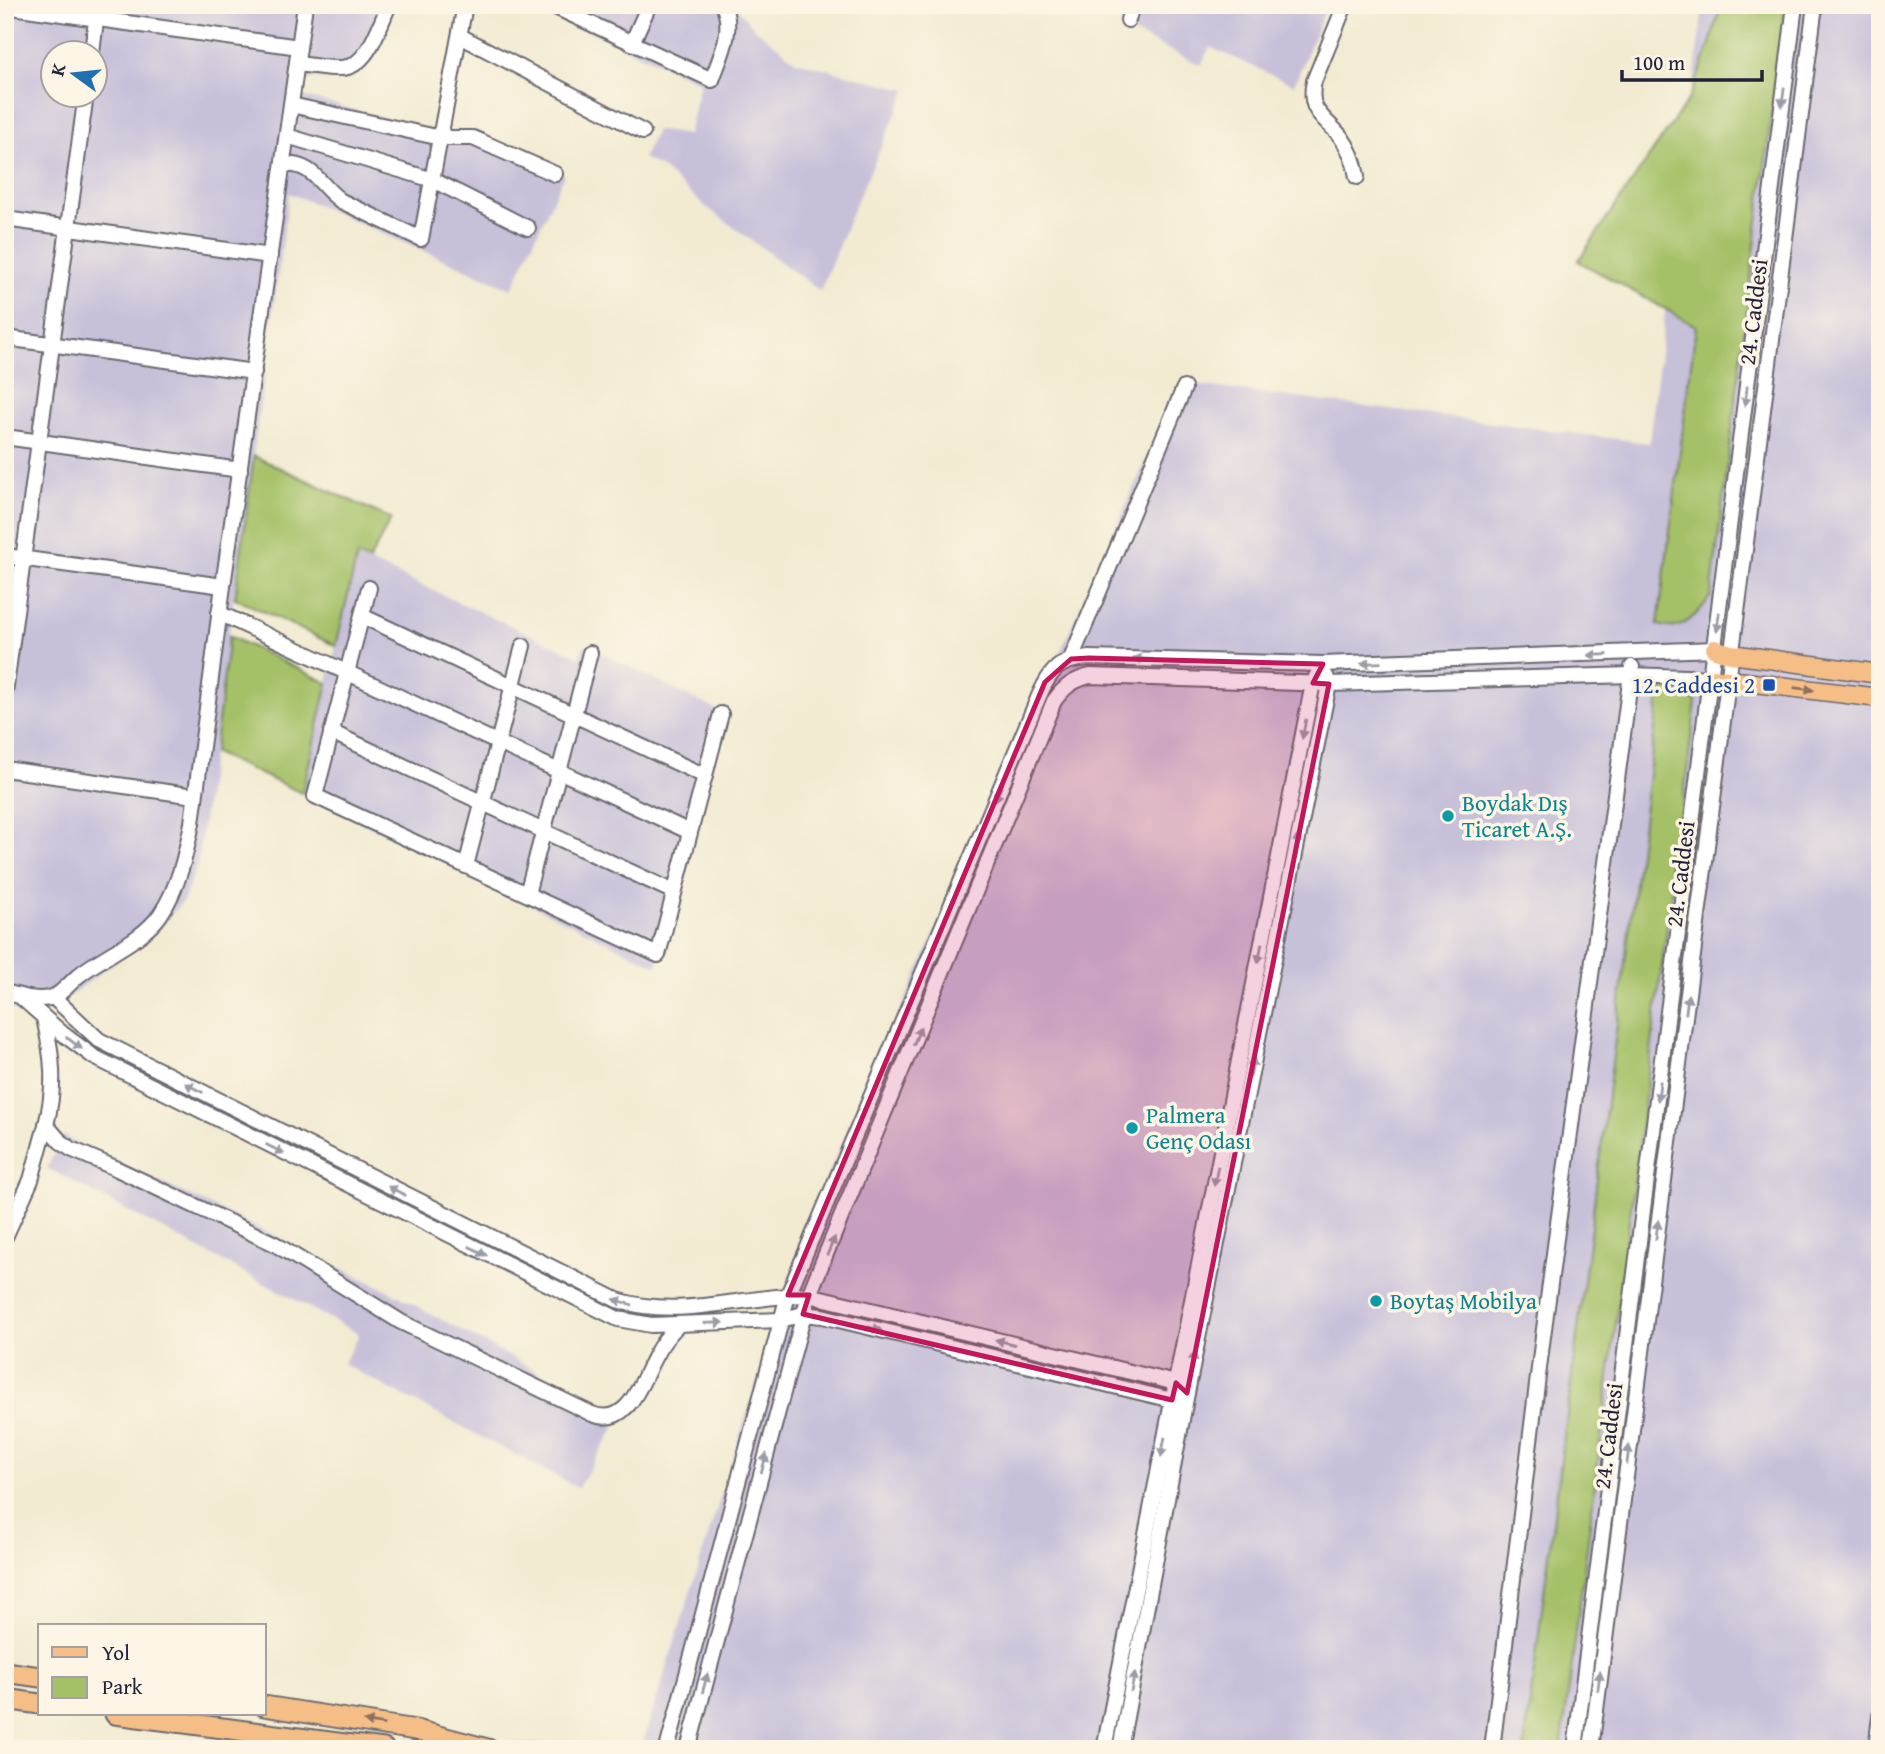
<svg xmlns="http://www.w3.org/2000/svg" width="1885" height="1754" font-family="'Gentium Book Plus',serif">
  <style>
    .industrial { fill: #c7c0d9; fill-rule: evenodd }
    .green { fill: #a5c168; stroke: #647252; stroke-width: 2 }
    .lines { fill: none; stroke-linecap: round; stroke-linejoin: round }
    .minor-casing { stroke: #6b6870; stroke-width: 18 }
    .major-casing { stroke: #6b6870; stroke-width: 21 }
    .highway-casing { stroke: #6b6870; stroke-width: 23 }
    .minor { stroke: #fff; stroke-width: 14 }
    .major { stroke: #f5be86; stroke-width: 18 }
    .highway { stroke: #f5be86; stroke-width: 19 }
    .oneway { fill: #9c9ca7 }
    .oneway2 { fill: #8c7060 }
    .marked { fill: #c2185b; fill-opacity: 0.2; stroke: #c2185b; stroke-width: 5; stroke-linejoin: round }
    .transit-dot { fill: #1a4fb4; stroke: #fcf5e5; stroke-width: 2.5 }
    .culture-dot { fill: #0f9aa8; stroke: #fcf5e5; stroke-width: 2.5 }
    .labels { text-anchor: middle; stroke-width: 7; stroke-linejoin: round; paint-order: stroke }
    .street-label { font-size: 23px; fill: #22223b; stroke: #fcf5e5 }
    .transit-label { font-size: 23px; fill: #164399; stroke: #fcf5e5; text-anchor: end }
    .culture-label { font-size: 23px; fill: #0d838f; stroke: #fcf5e5; text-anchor: start }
  </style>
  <rect width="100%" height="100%" fill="#fcf5e5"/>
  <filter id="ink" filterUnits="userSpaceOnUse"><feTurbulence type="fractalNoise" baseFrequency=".0143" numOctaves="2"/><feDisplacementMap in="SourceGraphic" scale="14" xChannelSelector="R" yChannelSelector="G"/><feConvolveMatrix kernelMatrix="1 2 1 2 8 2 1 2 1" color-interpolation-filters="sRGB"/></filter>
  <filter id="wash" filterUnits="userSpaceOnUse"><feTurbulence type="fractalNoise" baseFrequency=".00686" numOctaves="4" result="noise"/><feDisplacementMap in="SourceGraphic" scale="28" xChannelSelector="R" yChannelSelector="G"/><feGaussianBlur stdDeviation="1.57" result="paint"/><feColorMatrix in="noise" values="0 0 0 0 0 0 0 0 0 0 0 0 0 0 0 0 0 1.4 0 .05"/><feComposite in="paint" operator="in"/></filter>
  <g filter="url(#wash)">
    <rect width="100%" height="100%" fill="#f2ebd2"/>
    <g class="industrial">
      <path d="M5 5H396L377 52 367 64 355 74 338 80 305 78 302 96 450 135 564 175 512 289 289 193 197 865 183 901 158 930 36 1021 5 1006ZM52 52H94V94H52Z"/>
      <path d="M533 5H734L754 28 796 61 907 90 857 200 820 291 705 206 661 168 643 158 656 130 688 135 700 82Z"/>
      <path d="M1141 5H1327L1294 85 1210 47 1201 65 1133 33Z"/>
      <path d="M1703 5H1880V1749H401L404 1740 642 1746 808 1219 1180 383 1649 443Z"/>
      <path d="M357 556 579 657 585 645 727 715 657 966 302 793Z"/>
      <path d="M63 1135 72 1141 254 1226 391 1292 551 1379 617 1424 578 1488 343 1364 359 1334 47 1168Z"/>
    </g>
    <g class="green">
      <path d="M1721 5H1785L1711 596C1703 607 1690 624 1675 627 1670 628 1663 626 1658 625L1696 326 1578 261 1690 97 1710 44Z"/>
      <path d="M254 456 391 519 369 561 357 556 336 646 235 598Z"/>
      <path d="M229 636 328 683 302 793 214 753Z"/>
      <path d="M1674 688 1696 702 1561 1749H1524L1660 689Z"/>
    </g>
  </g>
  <g filter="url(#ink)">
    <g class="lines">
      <g class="minor-casing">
        <g id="minor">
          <path d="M551 5 712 80C720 57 735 30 723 5"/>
          <path d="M1345 5 1314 81C1307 112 1324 116 1341 137 1350 149 1355 163 1357 177"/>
          <path d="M5 6 299 47"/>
          <path d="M1128 20 1132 5"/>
          <path d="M460 36 643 132"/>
          <path d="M632 43 649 5"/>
          <path d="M92 52 98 5"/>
          <path d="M297 64C311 65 327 69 341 68 368 68 379 26 389 5"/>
          <path d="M291 105 441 138H473L555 174"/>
          <path d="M287 136 433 180 528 228"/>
          <path d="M283 164C316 164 318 185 341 201L421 239 465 5"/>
          <path d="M5 219 270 256"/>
          <path d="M5 338 254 372"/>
          <path d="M5 437 240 470"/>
          <path d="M5 556 223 586"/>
          <path d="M369 588 315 796 658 955 721 714"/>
          <path d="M219 613 690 832"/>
          <path d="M362 616 705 776"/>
          <path d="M1071 659 1184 388"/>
          <path d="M5 693 86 94"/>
          <path d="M331 732 674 892"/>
          <path d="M5 769 195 796"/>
          <path d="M466 866 523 646"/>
          <path d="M527 894 590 653"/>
          <path d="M5 992C19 996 38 1002 53 997 61 994 71 982 78 976 103 955 141 942 160 915 178 889 186 854 192 823L223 586 305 5"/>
          <path d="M22 998 63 1034 94 1057 618 1319 651 1325 781 1320 803 1314 822 1316 1172 1400 1187 1393 1176 1383 809 1295C745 1295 680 1320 617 1300L99 1040 53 997"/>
          <path d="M44 1018C53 1058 56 1085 46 1125L60 1141 71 1149 113 1167 275 1244 401 1322 592 1414C629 1429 642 1379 655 1356 661 1344 669 1334 679 1324"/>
          <path d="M5 1237 31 1180 46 1125"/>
          <path d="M667 1749 788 1295 1039 696C1051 669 1059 660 1089 658L1323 664 1715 649"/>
          <path d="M688 1749 809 1295 1054 701C1064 687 1073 680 1090 676L1329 684 1631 675 1712 678"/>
          <path d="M1104 1749 1313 683 1317 675"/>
          <path d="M1120 1749 1187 1393 1329 684 1326 676"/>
          <path d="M1492 1749 1542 1344 1632 667"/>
          <path d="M1575 1749 1795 5"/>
          <path d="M1591 1749 1815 5"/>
          <path d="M1876 1749 1880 1716"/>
        </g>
      </g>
      <g class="major-casing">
        <g id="major">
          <path d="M1715 649 1731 654 1880 674"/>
          <path d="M1712 678 1880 698"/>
        </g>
      </g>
      <g class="highway-casing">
        <g id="highway">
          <path d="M5 1672 40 1677"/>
          <path d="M5 1699 40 1704"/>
          <path d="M264 1706 416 1730 488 1749"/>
          <path d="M115 1714 384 1749"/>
        </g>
      </g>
      <use href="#minor" class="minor"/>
      <use href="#major" class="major"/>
      <use href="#highway" class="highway"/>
    </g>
    <defs><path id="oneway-solid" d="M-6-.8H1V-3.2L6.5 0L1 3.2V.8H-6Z" transform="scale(1.75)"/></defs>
    <g class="oneway">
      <use href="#oneway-solid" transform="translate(1783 97) rotate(97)"/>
      <use href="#oneway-solid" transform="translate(1746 396) rotate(97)"/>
      <use href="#oneway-solid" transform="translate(1718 622) rotate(97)"/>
      <use href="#oneway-solid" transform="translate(1598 655) rotate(178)"/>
      <use href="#oneway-solid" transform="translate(1143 659) rotate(-178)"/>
      <use href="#oneway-solid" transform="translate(1371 663) rotate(178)"/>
      <use href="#oneway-solid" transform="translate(1304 729) rotate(101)"/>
      <use href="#oneway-solid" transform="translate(999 792) rotate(113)"/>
      <use href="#oneway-solid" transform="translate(1297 844) rotate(-79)"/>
      <use href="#oneway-solid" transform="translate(1260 953) rotate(101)"/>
      <use href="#oneway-solid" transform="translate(1687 1004) rotate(-83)"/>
      <use href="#oneway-solid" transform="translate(917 1036) rotate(-68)"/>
      <use href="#oneway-solid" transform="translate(74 1043) rotate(37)"/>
      <use href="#oneway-solid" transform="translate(1252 1067) rotate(-79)"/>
      <use href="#oneway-solid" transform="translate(194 1088) rotate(-153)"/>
      <use href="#oneway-solid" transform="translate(1659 1091) rotate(97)"/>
      <use href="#oneway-solid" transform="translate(275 1149) rotate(27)"/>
      <use href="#oneway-solid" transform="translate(1216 1176) rotate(101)"/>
      <use href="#oneway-solid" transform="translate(397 1191) rotate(-153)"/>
      <use href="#oneway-solid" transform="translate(1657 1230) rotate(-83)"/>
      <use href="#oneway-solid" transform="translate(831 1246) rotate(-67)"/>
      <use href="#oneway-solid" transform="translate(478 1251) rotate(27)"/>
      <use href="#oneway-solid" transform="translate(623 1302) rotate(-163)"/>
      <use href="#oneway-solid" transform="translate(714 1323) rotate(-2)"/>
      <use href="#oneway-solid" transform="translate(872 1328) rotate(14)"/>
      <use href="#oneway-solid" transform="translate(1005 1342) rotate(-166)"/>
      <use href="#oneway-solid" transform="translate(1193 1362) rotate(-79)"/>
      <use href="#oneway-solid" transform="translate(1093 1381) rotate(14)"/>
      <use href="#oneway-solid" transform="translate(1163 1447) rotate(101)"/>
      <use href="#oneway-solid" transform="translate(1628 1455) rotate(-83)"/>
      <use href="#oneway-solid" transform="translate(764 1463) rotate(-75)"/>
      <use href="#oneway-solid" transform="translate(1599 1681) rotate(-83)"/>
      <use href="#oneway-solid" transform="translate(1133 1682) rotate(-79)"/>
      <use href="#oneway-solid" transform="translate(705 1683) rotate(-75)"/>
    </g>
    <g class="oneway2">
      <use href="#oneway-solid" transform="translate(1804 689) rotate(7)"/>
      <use href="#oneway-solid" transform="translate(374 1723) rotate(-170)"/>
    </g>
  </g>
  <path class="marked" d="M1089 658 1323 664 1313 683 1329 684 1187 1393 1176 1383 1172 1400 803 1314 809 1295H788L1045 682 1071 659Z"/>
  <rect class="transit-dot" x="1762" y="678" width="14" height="14" rx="3.5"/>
  <g class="culture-dot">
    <circle cx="1448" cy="816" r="7"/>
    <circle cx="1132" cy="1128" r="7"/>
    <circle cx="1376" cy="1301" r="7"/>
  </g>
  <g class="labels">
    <g class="street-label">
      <text transform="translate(1753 312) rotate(-83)" y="8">24. Caddesi</text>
      <text transform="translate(1680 874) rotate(-83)" y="8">24. Caddesi</text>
      <text transform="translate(1608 1436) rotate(-83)" y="8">24. Caddesi</text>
    </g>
    <g class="transit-label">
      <text x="1755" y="693">12. Caddesi 2</text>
    </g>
    <g class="culture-label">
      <text x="1462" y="811">Boydak Dış<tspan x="1462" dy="26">Ticaret A.Ş.</tspan></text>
      <text x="1146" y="1123">Palmera<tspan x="1146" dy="26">Genç Odası</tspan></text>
      <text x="1390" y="1309">Boytaş Mobilya</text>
    </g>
  </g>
  <rect width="1885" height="1754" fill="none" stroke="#fcf5e5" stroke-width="28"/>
  <rect x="38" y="1624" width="228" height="91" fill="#fcf5e5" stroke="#a5a1a1" stroke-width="2"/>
  <rect x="52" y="1647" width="35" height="10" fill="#f5be86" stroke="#a5a1a1" stroke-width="2"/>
  <text x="102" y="1660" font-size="21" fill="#22223b">Yol</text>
  <rect x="52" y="1677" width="35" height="21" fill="#a5c168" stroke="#a5a1a1" stroke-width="2"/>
  <text x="102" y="1694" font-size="21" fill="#22223b">Park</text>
  <g transform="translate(74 74) rotate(285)"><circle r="33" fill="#fcf5e5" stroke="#a5a1a1" stroke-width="2"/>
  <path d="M0-5L12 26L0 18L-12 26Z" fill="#1f6fb2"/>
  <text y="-10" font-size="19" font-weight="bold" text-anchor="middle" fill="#22223b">K</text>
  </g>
  <path d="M1622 70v10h140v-10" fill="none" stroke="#22223b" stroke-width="3.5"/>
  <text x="1633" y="70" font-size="21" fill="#22223b" stroke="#fcf5e5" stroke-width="5" paint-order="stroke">100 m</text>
</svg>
